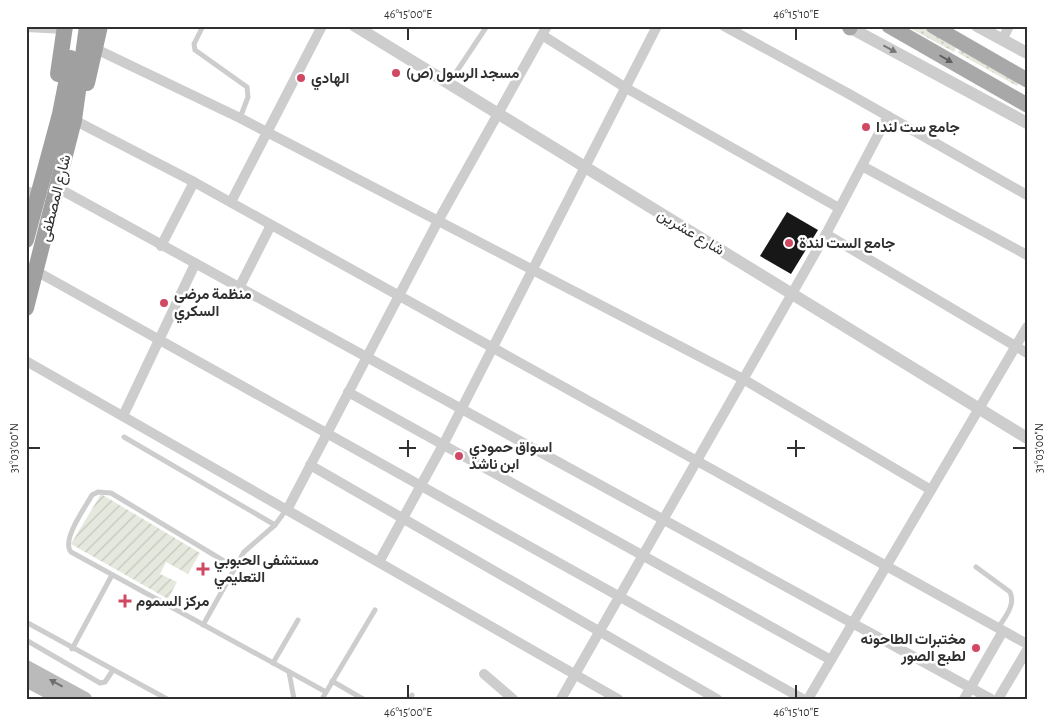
<svg xmlns="http://www.w3.org/2000/svg" width="1053" height="725" font-family="'Alegreya Sans',Vazirmatn,sans-serif">
  <style>
    .park { fill: url(#park-dots) }
    .garden { fill: url(#garden-furrows) }
    .building { fill: #171717 }
    .lines { fill: none; stroke-linecap: round; stroke-linejoin: round }
    .service { stroke: #cdcdcd; stroke-width: 5 }
    .minor { stroke: #cdcdcd; stroke-width: 10 }
    .tertiary { stroke: #cdcdcd; stroke-width: 12 }
    .secondary { stroke: #bababa; stroke-width: 14 }
    .primary { stroke: #a8a8a8; stroke-width: 15 }
    .trunk { stroke: #a0a0a0; stroke-width: 16 }
    .oneway { fill: #777 }
    .oneway2 { fill: #606060 }
    .oneway3 { fill: #6e6e6e }
    .ticks { fill: none; stroke: #303030; stroke-width: 2 }
    .poi-dot { fill: #d04962; stroke: #fff; stroke-width: 2 }
    .labels { text-anchor: middle; stroke-width: 5; stroke-linejoin: round; paint-order: stroke }
    .poi-label { font-size: 15px; font-weight: bold; fill: #303030; stroke: #fff; text-anchor: start }
    .street-label { font-size: 15px; fill: #303030; stroke: #fff }
    .neatline { fill: none; stroke: #303030; stroke-width: 2 }
    .ticks-label { font-size: 12px; text-anchor: middle; fill: #303030 }
  </style>
  <defs>
    <pattern id="park-dots" width="8" height="8" patternUnits="userSpaceOnUse" patternTransform="scale(1.25)"><rect width="8" height="8" fill="#e4e8dd"/><path d="M2 2h.1M6 6h.1" fill="none" stroke="#c4c7be" stroke-width="1.8" stroke-linecap="round"/></pattern>
    <pattern id="garden-furrows" width="10" height="10" patternUnits="userSpaceOnUse" patternTransform="scale(1.25)"><rect width="10" height="10" fill="#e4e8dd"/><path d="M-1 1l2-2M0 10L10 0M9 11l2-2" fill="none" stroke="#c4c7be"/></pattern>
  </defs>
  <rect width="100%" height="100%" fill="#fff"/>
  <g class="park">
    <path d="M906 26H922L957 46 954 52Z"/>
    <path d="M961 47 1021 79 1017 86 958 53Z"/>
  </g>
  <path class="garden" d="M101 494 200 553 188 574 166 562 160 574 177 582 168 599 71 544Z"/>
  <path class="building" d="M787 212 818 230 791 274 760 256Z"/>
  <g class="lines">
    <g class="service">
      <path d="M203 26 194 44 195 50 247 87 248 97 240 118"/>
      <path d="M449 83 487 26"/>
      <path d="M124 437 275 525"/>
      <path d="M234 567 111 493 98 492 92 495C85 508 61 540 71 552L326 692"/>
      <path d="M976 567 1010 592C1016 605 1005 617 998 628"/>
      <path d="M26 622 167 699"/>
      <path d="M203 625 244 552 275 525 286 510"/>
      <path d="M26 640 100 683 105 682 113 670"/>
      <path d="M72 649 112 575"/>
      <path d="M273 663 298 620"/>
      <path d="M289 672 294 699"/>
      <path d="M332 681 363 699"/>
      <path d="M322 699 375 610"/>
      <path d="M410 699 412 695"/>
    </g>
    <g class="minor">
      <path d="M724 26 849 94 1027 195"/>
      <path d="M26 27 65 29"/>
      <path d="M542 35 626 88 839 208"/>
      <path d="M1002 40 1009 26"/>
      <path d="M96 49 240 118 743 379 931 490"/>
      <path d="M74 120 194 182 1027 644"/>
      <path d="M862 166 1027 255"/>
      <path d="M58 188 991 699"/>
      <path d="M26 191 39 195"/>
      <path d="M231 202 322 26"/>
      <path d="M826 234 1027 353"/>
      <path d="M161 246 194 182"/>
      <path d="M36 271 803 699"/>
      <path d="M239 288 271 225"/>
      <path d="M26 361 618 699"/>
      <path d="M348 392 831 660"/>
      <path d="M123 416 195 264"/>
      <path d="M310 465 717 699"/>
      <path d="M287 510 438 221 547 26"/>
      <path d="M379 562 443 445 657 26"/>
      <path d="M484 674 513 699"/>
      <path d="M561 699 826 234 888 116"/>
      <path d="M808 699 1027 327"/>
      <path d="M964 699 1003 631"/>
      <path d="M998 699 1027 650"/>
    </g>
    <g class="tertiary">
      <path d="M355 26 1027 438"/>
      <path d="M847 26 1027 123"/>
      <path d="M977 26 1027 53"/>
    </g>
    <g class="secondary">
      <path d="M26 667 85 699"/>
      <path d="M26 680 62 699"/>
    </g>
    <g class="primary">
      <path d="M850 26V28"/>
      <path d="M889 26 1027 105"/>
      <path d="M933 26 1027 80"/>
    </g>
    <g class="trunk">
      <path d="M58 74 65 26"/>
      <path d="M87 83 100 26"/>
      <path d="M26 240 60 114 71 58"/>
      <path d="M26 308 74 120 87 26"/>
    </g>
  </g>
  <defs><path id="oneway-solid" d="M-6-.8H1V-3.2L6.5 0L1 3.2V.8H-6Z" transform="scale(1.25)"/></defs>
  <use class="oneway" href="#oneway-solid" transform="translate(890 49) rotate(28)"/>
  <use class="oneway2" href="#oneway-solid" transform="translate(946 59) rotate(30)"/>
  <use class="oneway3" href="#oneway-solid" transform="translate(56 683) rotate(-151)"/>
  <path class="ticks" d="M408 28V40M796 28V40M408 440V457M796 440V457M28 448H40M399 448H416M787 448H805M1013 448H1026M408 685V698M796 685V698"/>
  <g class="poi-dot">
    <circle cx="396" cy="73" r="5"/>
    <circle cx="301" cy="78" r="5"/>
    <circle cx="866" cy="127" r="5"/>
    <circle cx="789" cy="243" r="5"/>
    <circle cx="164" cy="303" r="5"/>
    <circle cx="459" cy="456" r="5"/>
    <path d="M200.5 561.5h5v5h5v5h-5v5h-5v-5h-5v-5h5z"/>
    <path d="M122.5 593.5h5v5h5v5h-5v5h-5v-5h-5v-5h5z"/>
    <circle cx="976" cy="648" r="5"/>
  </g>
  <g class="labels">
    <g class="poi-label">
      <text x="406" y="78">مسجد الرسول (ص)</text>
      <text x="311" y="83">الهادي</text>
      <text x="876" y="132">جامع ست لندا</text>
      <text x="799" y="248">جامع الست لندة</text>
      <text x="174" y="299">منظمة مرضى<tspan x="174" dy="17">السكري</tspan></text>
      <text x="469" y="452">اسواق حمودي<tspan x="469" dy="17">ابن ناشد</tspan></text>
      <text x="214" y="565">مستشفى الحبوبي<tspan x="214" dy="17">التعليمي</tspan></text>
      <text x="136" y="606">مركز السموم</text>
      <text x="966" y="644" text-anchor="end">مختبرات الطاحونه<tspan x="966" dy="17">لطبع الصور</tspan></text>
    </g>
    <g class="street-label">
      <text transform="translate(55 198) rotate(-76)" y="5">شارع المصطفى</text>
      <text transform="translate(691 232) rotate(31)" y="5">شارع عشرين</text>
    </g>
  </g>
  <rect width="1053" height="725" fill="none" stroke="#ffffff" stroke-width="55"/>
  <rect x="28" y="28" width="998" height="670" class="neatline"/>
  <g class="ticks-label">
    <text x="408" y="18">46°15'00"E</text>
    <text x="796" y="18">46°15'10"E</text>
    <text transform="translate(14 448) rotate(-90)" y="4">31°03'00"N</text>
    <text transform="translate(1039 448) rotate(-90)" y="4">31°03'00"N</text>
    <text x="408" y="716">46°15'00"E</text>
    <text x="796" y="716">46°15'10"E</text>
  </g>
</svg>
